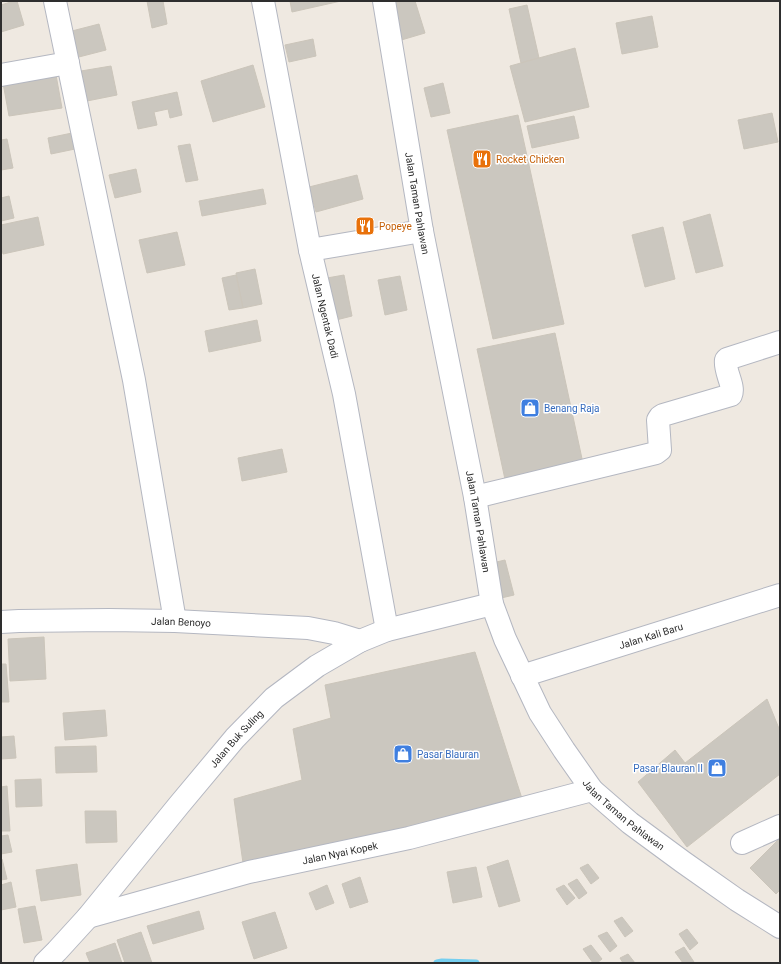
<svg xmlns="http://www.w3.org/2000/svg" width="781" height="964" font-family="Roboto,sans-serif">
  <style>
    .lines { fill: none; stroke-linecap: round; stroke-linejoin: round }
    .stream { stroke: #75cff0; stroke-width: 7 }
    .building { fill: #cbc7bf; stroke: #cbc5ba }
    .minor-casing { stroke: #b4b7c1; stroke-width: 24 }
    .tertiary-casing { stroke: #b4b7c1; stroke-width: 24 }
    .minor { stroke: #fff; stroke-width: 22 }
    .tertiary { stroke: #fff; stroke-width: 22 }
    .labels { text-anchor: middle; stroke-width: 3; stroke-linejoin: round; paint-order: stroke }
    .food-label { font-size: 10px; fill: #c56008; stroke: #fff; text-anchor: start }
    .street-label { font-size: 10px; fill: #2e2e2e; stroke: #fff }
    .shop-label { font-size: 10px; fill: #366cbe; stroke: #fff; text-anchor: start }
  </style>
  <rect width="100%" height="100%" fill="#efe9e1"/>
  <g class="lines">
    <path class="stream" d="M437 963 442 962 476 963"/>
  </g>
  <g class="building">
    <path d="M14 1H17L24 25 1 32V5Z"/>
    <path d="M147 1H163L167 24 152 28Z"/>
    <path d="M290 1H341L292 12Z"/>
    <path d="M397 1H415L425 33 398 41 387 4Z"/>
    <path d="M527 5 539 58 521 63 509 9Z"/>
    <path d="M652 16 658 47 622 54 616 23Z"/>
    <path d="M99 24 106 50 75 58 68 32Z"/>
    <path d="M313 39 316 56 289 62 285 45Z"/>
    <path d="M575 48 589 107 525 122 510 66Z"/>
    <path d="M253 65 265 107 213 122 201 81Z"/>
    <path d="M111 66 117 95 87 101 81 71Z"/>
    <path d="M56 75 62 108 9 116 3 83Z"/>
    <path d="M443 83 450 113 431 117 424 88Z"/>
    <path d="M177 92 182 115 170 118 168 109 154 112 157 125 138 129 132 102Z"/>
    <path d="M772 113 778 142 744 149 738 120Z"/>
    <path d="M518 115 564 324 493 339 447 130Z"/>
    <path d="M574 116 579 138 532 148 527 126Z"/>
    <path d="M72 133 75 149 51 154 48 138Z"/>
    <path d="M7 139 13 168 1 170V140Z"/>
    <path d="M190 144 198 180 186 182 178 146Z"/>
    <path d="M136 169 141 192 115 198 109 175Z"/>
    <path d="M357 175 363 199 316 212 309 187Z"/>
    <path d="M263 189 266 204 202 216 199 201Z"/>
    <path d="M9 196 14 218 1 221V198Z"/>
    <path d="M710 214 723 266 696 273 683 222Z"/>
    <path d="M38 217 44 245 3 254 1 245V225Z"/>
    <path d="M663 227 675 279 645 287 632 235Z"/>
    <path d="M177 232 185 265 147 273 139 240Z"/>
    <path d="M255 269 262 304 243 308 236 273Z"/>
    <path d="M236 275 243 308 229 310 222 278Z"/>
    <path d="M344 275 352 316 336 320 327 278Z"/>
    <path d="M400 276 407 310 385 315 378 280Z"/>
    <path d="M257 320 261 341 209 352 205 331Z"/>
    <path d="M555 333 584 468 506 484 477 349Z"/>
    <path d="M282 449 287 472 242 481 238 458Z"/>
    <path d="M505 560 514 595 497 599 488 564Z"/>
    <path d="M44 637 46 679 10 681 8 639Z"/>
    <path d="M475 652 525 808 243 863 234 799 302 780 293 729 331 718 325 685Z"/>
    <path d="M1 664H6L9 702H1Z"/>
    <path d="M767 699 780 731V774L687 847 638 782 675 750 685 763Z"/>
    <path d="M105 710 107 736 65 740 63 713Z"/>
    <path d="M14 736 16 758 1 759V737Z"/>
    <path d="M96 746 97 772 56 773 55 747Z"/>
    <path d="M41 779 42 806 16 807 15 780Z"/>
    <path d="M7 786 10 831H1V787Z"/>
    <path d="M85 811H116L117 842 86 843Z"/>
    <path d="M8 835 12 852 1 854V836Z"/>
    <path d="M780 838V890L776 894 750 868Z"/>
    <path d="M1 859H2L7 879 1 880Z"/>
    <path d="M508 860 520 901 499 907 487 867Z"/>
    <path d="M77 864 81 895 41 901 36 870Z"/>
    <path d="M588 864 599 878 591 884 580 868Z"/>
    <path d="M476 867 482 897 453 903 447 872Z"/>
    <path d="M360 877 368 902 350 908 342 884Z"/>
    <path d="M577 879 587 893 579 899 568 884Z"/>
    <path d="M11 882 16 907 1 910V885Z"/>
    <path d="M327 885 334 903 316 910 309 893Z"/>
    <path d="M564 885 575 898 567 905 556 889Z"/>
    <path d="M35 906 42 940 24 943 18 909Z"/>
    <path d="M199 911 204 929 153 944 147 926Z"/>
    <path d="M275 912 287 948 254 959 242 922Z"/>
    <path d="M622 917 633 931 625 937 614 921Z"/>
    <path d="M687 929 698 943 690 950 679 934Z"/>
    <path d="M141 932 152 963H125L117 940Z"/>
    <path d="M607 932 617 946 610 952 598 936Z"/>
    <path d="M115 943 122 963H90L86 953Z"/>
    <path d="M591 945 602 959 597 963H593L583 949Z"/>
    <path d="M684 947 694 962 693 963H683L675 952Z"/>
    <path d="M628 954 635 963H623L620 958Z"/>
  </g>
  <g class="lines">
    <g class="minor-casing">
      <g id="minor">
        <path d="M55 1 134 380 175 621"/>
        <path id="s1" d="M263 1 310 250 344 394 387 630"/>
        <path d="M1 75 68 63"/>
        <path d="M310 250 422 231"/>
        <path d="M475 497 656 453 660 450 658 420 660 417 663 415 731 395C735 386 724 371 726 360L727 359 780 342"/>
        <path id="s2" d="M1 622 19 621 109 620 175 621 308 628 334 633 360 641"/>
        <path id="s3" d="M522 676 780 595"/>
        <path d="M742 843 780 826"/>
        <path id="s4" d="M88 917 249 872 409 838 592 790"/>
      </g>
    </g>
    <g class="tertiary-casing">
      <g id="tertiary">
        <path id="s5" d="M384 1 422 231 475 497 492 604 505 639 540 713 564 750 592 790 630 823 683 862 737 900 780 927"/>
        <path id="s6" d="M45 963 57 951 88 917 179 805 235 738 274 698 317 666 360 641 387 630 492 604"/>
      </g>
    </g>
    <use href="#minor" class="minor"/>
    <use href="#tertiary" class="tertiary"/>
  </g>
  <defs>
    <g id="restaurant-square" transform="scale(1)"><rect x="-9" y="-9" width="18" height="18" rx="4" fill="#e8710a" stroke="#fff"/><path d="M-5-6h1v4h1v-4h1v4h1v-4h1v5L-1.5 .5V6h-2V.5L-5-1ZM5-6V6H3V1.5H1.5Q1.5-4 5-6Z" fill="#fff"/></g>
    <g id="shop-square" transform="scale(1)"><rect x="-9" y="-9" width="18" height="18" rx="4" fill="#3f7fe0" stroke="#fff"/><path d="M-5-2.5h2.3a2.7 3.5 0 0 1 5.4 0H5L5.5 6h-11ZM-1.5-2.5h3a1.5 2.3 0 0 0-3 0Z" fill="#fff"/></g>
  </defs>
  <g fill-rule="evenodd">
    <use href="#restaurant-square" x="482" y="159"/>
    <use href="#restaurant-square" x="365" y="226"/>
    <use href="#shop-square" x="530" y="408"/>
    <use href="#shop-square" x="403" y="754"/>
    <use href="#shop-square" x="717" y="768"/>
  </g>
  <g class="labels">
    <g class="food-label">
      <text x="496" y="163">Rocket Chicken</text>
      <text x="379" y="230">Popeye</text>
    </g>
    <g class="street-label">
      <text dy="4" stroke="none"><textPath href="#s5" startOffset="205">Jalan Taman Pahlawan</textPath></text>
      <text dy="4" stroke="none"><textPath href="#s1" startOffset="321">Jalan Ngentak Dadi</textPath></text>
      <text dy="4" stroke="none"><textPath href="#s5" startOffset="529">Jalan Taman Pahlawan</textPath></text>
      <text dy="4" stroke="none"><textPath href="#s2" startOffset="180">Jalan Benoyo</textPath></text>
      <text dy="4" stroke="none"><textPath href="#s3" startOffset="135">Jalan Kali Baru</textPath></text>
      <text dy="4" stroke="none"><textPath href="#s6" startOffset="295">Jalan Buk Suling</textPath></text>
      <text dy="4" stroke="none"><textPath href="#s5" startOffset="865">Jalan Taman Pahlawan</textPath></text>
      <text dy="4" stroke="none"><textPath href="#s4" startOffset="260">Jalan Nyai Kopek</textPath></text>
    </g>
    <g class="shop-label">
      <text x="544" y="412">Benang Raja</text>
      <text x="417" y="758">Pasar Blauran</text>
      <text x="703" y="772" text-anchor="end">Pasar Blauran II</text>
    </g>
  </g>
  <rect width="781" height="964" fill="none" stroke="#2e2e2e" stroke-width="4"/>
</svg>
